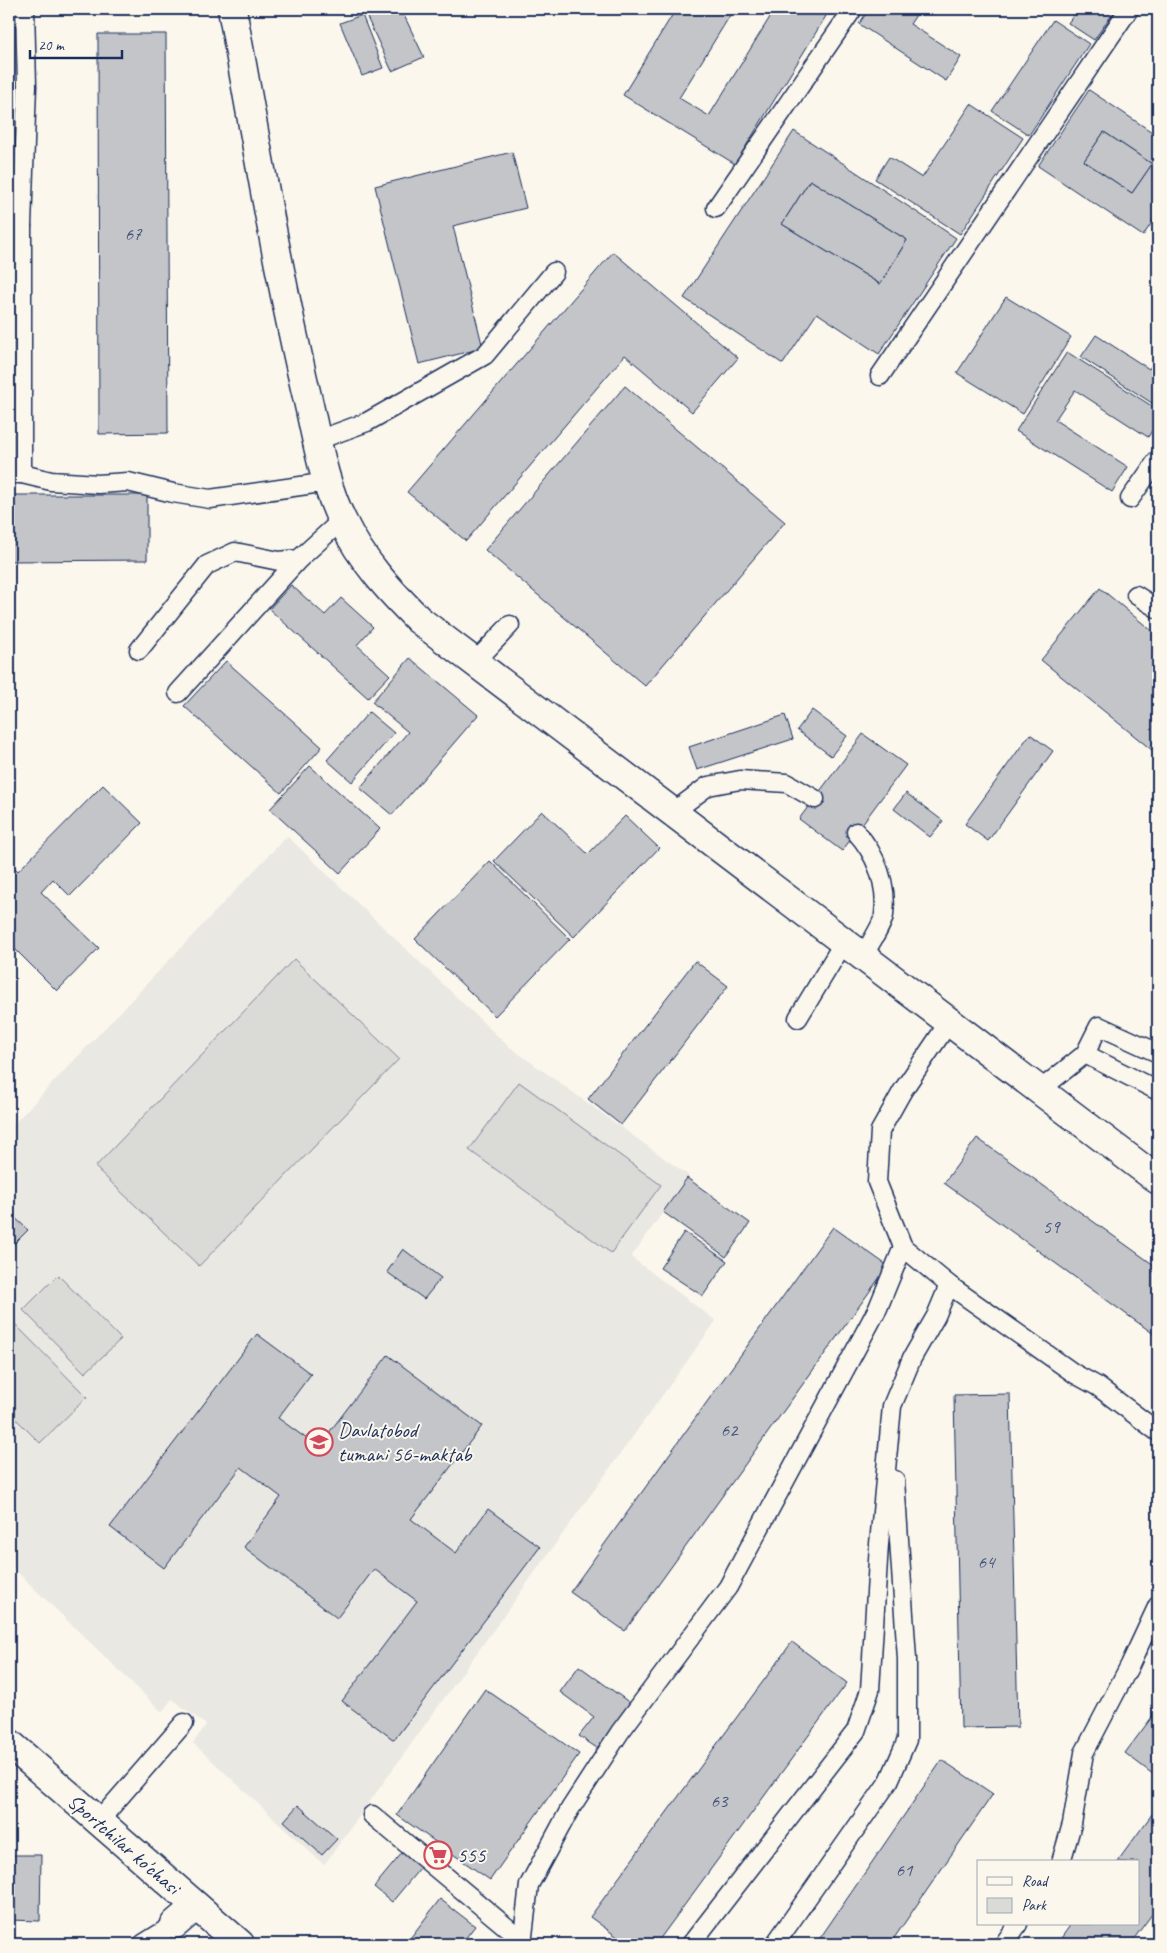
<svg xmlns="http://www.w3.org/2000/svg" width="1167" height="1953" font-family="Caveat,sans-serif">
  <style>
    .built { fill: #eae8e2 }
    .green { fill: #dadad7; stroke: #7a849a }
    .building { fill: #c3c5c9; stroke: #1b2f5e; fill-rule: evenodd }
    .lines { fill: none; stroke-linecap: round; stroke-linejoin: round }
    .service-casing { stroke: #1b2f5e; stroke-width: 21 }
    .minor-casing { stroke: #1b2f5e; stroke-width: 31 }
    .tertiary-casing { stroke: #1b2f5e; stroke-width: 31 }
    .service { stroke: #fbf7ec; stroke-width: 18 }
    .minor { stroke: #fbf7ec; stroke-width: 28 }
    .tertiary { stroke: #fbf7ec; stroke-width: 28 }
    .labels { text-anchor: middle; stroke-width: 4; stroke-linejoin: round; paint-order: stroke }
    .number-label { font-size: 19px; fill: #455479 }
    .poi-label { font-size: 21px; fill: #1b2f5e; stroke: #fbf7ec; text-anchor: start }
    .street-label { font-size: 21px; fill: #1b2f5e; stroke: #fbf7ec }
  </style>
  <rect width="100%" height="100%" fill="#fbf7ec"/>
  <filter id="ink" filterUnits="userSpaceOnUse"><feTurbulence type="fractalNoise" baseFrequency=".02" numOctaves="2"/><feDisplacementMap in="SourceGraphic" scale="10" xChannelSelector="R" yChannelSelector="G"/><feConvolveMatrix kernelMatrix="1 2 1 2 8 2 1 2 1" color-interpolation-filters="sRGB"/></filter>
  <g filter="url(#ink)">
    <path class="built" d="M287 836 507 1045 689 1176 631 1257 716 1321 324 1865 193 1743 206 1725 172 1699 162 1712 9 1564V1129Z"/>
    <g class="green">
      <path d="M294 959 399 1059 199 1266 95 1167Z"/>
      <path d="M519 1082 661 1185 611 1253 469 1150Z"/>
      <path d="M58 1275 121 1339 85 1373 23 1310Z"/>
      <path d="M9 1318 87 1397 40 1443 9 1412Z"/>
    </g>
    <g class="building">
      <path d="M363 9H401L424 57 392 71Z"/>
      <path d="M676 9H734L679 98 709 116 775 9H814L826 16 735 164 623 95Z"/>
      <path d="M869 9H920L910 24 961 57 946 81 859 24Z"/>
      <path d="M1078 9H1116L1094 40 1068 23Z"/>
      <path d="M362 15 383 68 362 76 340 23Z"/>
      <path d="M1053 20 1089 44 1029 135 992 111Z"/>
      <path d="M98 34H166L168 433 99 434Z"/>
      <rect x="9" y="81" width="5" height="49"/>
      <path d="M1089 90 1158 136V213L1143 236 1038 166ZM1104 132 1152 164 1132 193 1084 161Z"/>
      <path d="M971 104 1023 138 960 234 875 179 889 157 922 178Z"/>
      <path d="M794 131 956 238 879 354 817 313 783 364 684 298ZM810 180 907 240 880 284 782 224Z"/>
      <path d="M1104 132 1152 164 1132 193 1084 161Z"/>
      <path d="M512 152 526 208 453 226 483 348 419 364 375 186Z"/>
      <path d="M810 180 907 240 880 284 782 224Z"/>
      <path d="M613 252 738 358 692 412 625 355 466 541 407 492Z"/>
      <path d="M1006 297 1071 337 1023 414 957 373Z"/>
      <path d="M1096 335 1149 369 1158 356V407L1081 357Z"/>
      <path d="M1067 352 1158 410V421L1148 437 1075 390 1055 420 1128 467 1112 492 1016 431Z"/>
      <path d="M625 386 785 522 645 686 485 550Z"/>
      <path d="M9 495H147V560L9 561Z"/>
      <path d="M291 585 325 615 341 598 373 627 357 645 390 675 368 698 269 609Z"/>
      <path d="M1100 588 1158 636V755L1041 660Z"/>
      <path d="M410 658 478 715 392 815 360 788 408 732 372 702Z"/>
      <path d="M226 661 322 747 281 793 184 706Z"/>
      <path d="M812 710 847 736 831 756 797 730Z"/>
      <path d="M369 712 394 733 352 782 327 760Z"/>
      <path d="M785 715 793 739 697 770 689 747Z"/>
      <path d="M863 734 906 765 842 851 799 819Z"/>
      <path d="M1030 734 1053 751 988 841 965 824Z"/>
      <path d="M310 766 380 829 340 873 270 809Z"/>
      <path d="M103 785 142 823 70 896 53 879 41 892 99 948 57 991 9 943V862L18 871Z"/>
      <path d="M906 793 943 821 930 837 894 809Z"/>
      <path d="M542 811 588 854 625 816 659 848 574 937 494 861Z"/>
      <path d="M490 861 570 939 495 1016 415 939Z"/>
      <path d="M695 961 728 986 621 1125 588 1099Z"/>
      <path d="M977 1138 1158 1268V1337L944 1183Z"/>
      <path d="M687 1178 750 1223 726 1257 663 1212Z"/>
      <path d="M9 1212 28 1230 12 1246 9 1243Z"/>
      <path d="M833 1227 888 1266 625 1631 570 1592Z"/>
      <path d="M684 1232 727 1261 703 1296 660 1268Z"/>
      <path d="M403 1249 441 1278 424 1299 387 1272Z"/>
      <path d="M257 1334 311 1374 278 1418 318 1447 388 1355 482 1426 411 1519 456 1553 488 1509 540 1547 394 1740 342 1701 417 1601 374 1569 337 1618 244 1547 281 1497 241 1467 164 1568 110 1527Z"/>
      <path d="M1010 1394 1018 1727 961 1728 954 1395Z"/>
      <path d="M792 1642 847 1683 656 1944H627L590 1917Z"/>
      <path d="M579 1666 630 1703 597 1748 579 1736 594 1717 560 1692Z"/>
      <path d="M485 1689 579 1754 490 1880 397 1815Z"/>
      <path d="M1158 1709V1778L1125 1753Z"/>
      <path d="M942 1760 993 1794 890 1944H816Z"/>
      <path d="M298 1805 337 1839 322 1855 284 1821Z"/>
      <path d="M1158 1806V1906L1130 1944H1057L1071 1924H1138V1862H1117Z"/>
      <path d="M407 1847 425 1862 392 1902 374 1887Z"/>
      <path d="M9 1855H41L40 1921 9 1920Z"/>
      <path d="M440 1899 475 1926 461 1944H420L411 1937Z"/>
    </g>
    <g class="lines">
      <g class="service-casing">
        <g id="service">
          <path d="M716 208 853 9"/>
          <path d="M22 226V474"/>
          <path d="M9 227 22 226 27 86 25 9"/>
          <path d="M880 376 1129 9"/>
          <path d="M318 440 367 422 485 355 554 272"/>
          <path d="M9 474H22L51 481 98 484 128 482 173 493 210 499 328 482"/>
          <path d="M1130 499 1158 459"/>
          <path d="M1136 595 1158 609"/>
          <path d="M139 650 207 565 235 552 279 561 299 559 342 520"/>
          <path d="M475 662 510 625"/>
          <path d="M178 693 299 559"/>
          <path d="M673 812 708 786 740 780 787 783 815 799"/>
          <path d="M856 832C876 854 888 885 884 915 883 925 868 946 863 957"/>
          <path d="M798 1018 844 942"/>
          <path d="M1085 1054 1099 1026 1158 1053"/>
          <path d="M1040 1090 1085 1054 1158 1091"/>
          <path d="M949 1285 1075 1374 1097 1386 1158 1432"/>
          <path d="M372 1815 522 1940"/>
          <path d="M98 1822 184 1723"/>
          <path d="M1061 1862 1072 1824 1084 1753 1130 1665 1158 1605"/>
          <path d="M143 1944 175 1924"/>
          <path d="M522 1944 529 1885 570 1809 620 1732 728 1587 878 1308 903 1247 877 1182 880 1131 903 1090 949 1022"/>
          <path d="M691 1944 856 1731 870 1690 879 1544 892 1406 912 1358 936 1316 949 1285 903 1247"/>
          <path d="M775 1944 889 1781 907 1740V1659L895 1480"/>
          <path d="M1004 1944 1018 1924"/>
        </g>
      </g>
      <g class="minor-casing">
        <path id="minor" d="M175 1924 196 1906"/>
      </g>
      <g class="tertiary-casing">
        <g id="tertiary">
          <path d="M232 9C255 135 276 262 305 388 316 432 322 481 343 522 362 561 389 590 419 620L1158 1180"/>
          <path d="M9 1743 240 1944"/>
        </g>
      </g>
      <use href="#service" class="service"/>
      <use href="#minor" class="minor"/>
      <use href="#tertiary" class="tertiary"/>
    </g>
  </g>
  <defs>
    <g id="school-ring" transform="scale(1.4375)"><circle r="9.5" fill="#fbf7ec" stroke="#d1495b" stroke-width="1.5"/><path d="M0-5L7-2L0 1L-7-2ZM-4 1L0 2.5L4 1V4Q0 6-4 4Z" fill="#d1495b"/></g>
    <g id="supermarket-ring" transform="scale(1.4375)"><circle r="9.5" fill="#fbf7ec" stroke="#d1495b" stroke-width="1.5"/><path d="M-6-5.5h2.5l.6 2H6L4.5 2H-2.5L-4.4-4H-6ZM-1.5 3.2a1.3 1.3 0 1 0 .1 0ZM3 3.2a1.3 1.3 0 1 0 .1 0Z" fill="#d1495b"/></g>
  </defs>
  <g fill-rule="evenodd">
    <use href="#school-ring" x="319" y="1442"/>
    <use href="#supermarket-ring" x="438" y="1855"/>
  </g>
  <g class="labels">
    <g class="number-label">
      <text x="133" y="240">67</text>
      <text x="1051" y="1233">59</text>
      <text x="729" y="1436">62</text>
      <text x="986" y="1568">64</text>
      <text x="719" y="1807">63</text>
      <text x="904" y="1876">61</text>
    </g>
    <g class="poi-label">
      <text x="338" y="1437">Davlatobod<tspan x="338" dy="24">tumani 56-maktab</tspan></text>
      <text x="457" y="1862">555</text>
    </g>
    <g class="street-label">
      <text transform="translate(124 1844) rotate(41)" y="7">Sportchilar ko'chasi</text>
    </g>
  </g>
  <rect width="1167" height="1953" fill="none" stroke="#fbf7ec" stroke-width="30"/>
  <rect x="15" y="15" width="1137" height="1923" fill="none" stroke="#1b2f5e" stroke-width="2" filter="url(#ink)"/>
  <rect x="977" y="1860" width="162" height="65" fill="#fbf7ec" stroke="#a1a7b3"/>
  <rect x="987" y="1877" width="25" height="8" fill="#fbf7ec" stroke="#a1a7b3"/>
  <text x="1022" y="1886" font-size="15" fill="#1b2f5e">Road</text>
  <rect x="987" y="1898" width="25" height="15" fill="#dadad7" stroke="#a1a7b3"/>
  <text x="1022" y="1910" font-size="15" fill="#1b2f5e">Park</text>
  <path d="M30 50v8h92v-8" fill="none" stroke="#1b2f5e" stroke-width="2.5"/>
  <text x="38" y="50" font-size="15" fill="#1b2f5e" stroke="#fbf7ec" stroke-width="4" paint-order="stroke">20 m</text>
</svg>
